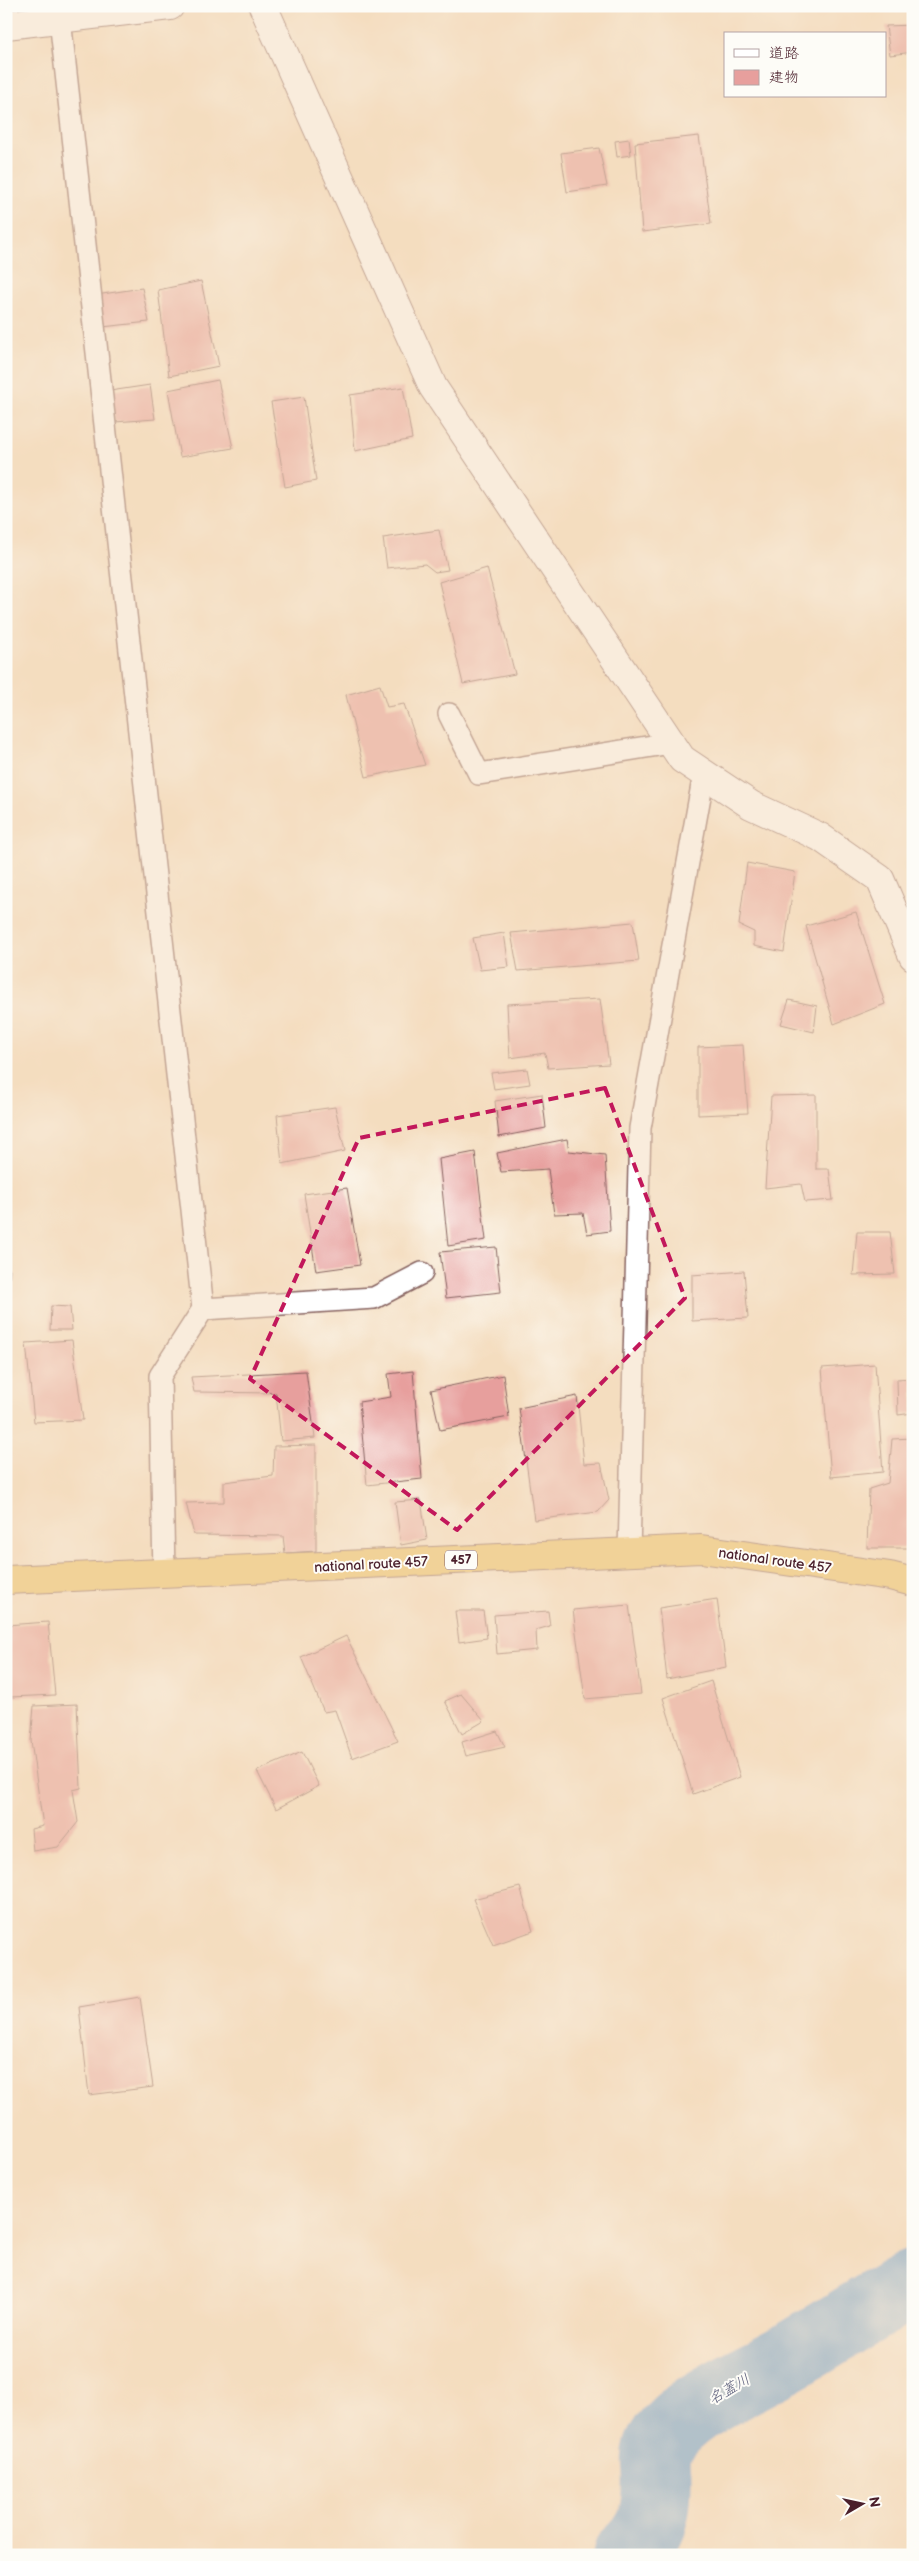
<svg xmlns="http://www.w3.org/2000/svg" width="919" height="2561" font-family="'Balsamiq Sans','Klee One',sans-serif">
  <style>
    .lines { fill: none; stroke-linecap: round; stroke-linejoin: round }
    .river { stroke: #649fd4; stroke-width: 69 }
    .building { fill: #e79f9d }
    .lane-casing { stroke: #86625f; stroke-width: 24 }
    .street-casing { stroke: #86625f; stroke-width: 30 }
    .highway-casing { stroke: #86625f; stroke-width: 30 }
    .lane { stroke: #fff; stroke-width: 21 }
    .street { stroke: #fff; stroke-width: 28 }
    .highway { stroke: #edc569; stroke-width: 28 }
    .marked { fill: none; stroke: #c2185b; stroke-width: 4; stroke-dasharray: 10 6; stroke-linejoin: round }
    .labels { text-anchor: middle; stroke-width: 4; stroke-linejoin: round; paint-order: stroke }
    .shield { fill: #fdfcf7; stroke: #806168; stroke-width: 1 }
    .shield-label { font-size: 12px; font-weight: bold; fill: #4a1f2b }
    .street-label { font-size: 14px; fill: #4a1f2b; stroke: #fdfcf7 }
    .water-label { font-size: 15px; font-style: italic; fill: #565977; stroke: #fdfcf7 }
  </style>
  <rect width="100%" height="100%" fill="#fdfcf7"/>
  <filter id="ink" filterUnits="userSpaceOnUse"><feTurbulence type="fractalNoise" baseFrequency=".02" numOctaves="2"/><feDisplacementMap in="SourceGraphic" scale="10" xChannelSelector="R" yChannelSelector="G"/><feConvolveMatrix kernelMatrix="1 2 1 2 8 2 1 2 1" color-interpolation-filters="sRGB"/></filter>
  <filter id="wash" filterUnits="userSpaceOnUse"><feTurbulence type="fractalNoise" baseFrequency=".0096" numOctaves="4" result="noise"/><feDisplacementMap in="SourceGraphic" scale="20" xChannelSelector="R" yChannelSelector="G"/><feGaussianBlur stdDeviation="1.12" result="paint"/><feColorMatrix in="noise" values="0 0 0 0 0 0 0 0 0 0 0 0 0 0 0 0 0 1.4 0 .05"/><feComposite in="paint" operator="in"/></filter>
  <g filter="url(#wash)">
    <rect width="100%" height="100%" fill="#f4ddbf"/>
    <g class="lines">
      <path class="river" d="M627 2555C655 2532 658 2508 657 2474 656 2464 655 2453 660 2444 679 2407 752 2379 788 2358 830 2334 870 2306 913 2284"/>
    </g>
    <g id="blocks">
      <g class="building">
        <path d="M913 25V52L890 55 886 26Z"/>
        <path d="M699 136 711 224 642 232 635 143Z"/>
        <path d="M629 139 631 155 617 157 615 141Z"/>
        <path d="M599 148 607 186 567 192 561 153Z"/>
        <path d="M201 281 219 366 169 376 158 290Z"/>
        <path d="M142 288 149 322 102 327 96 295Z"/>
        <path d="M218 380 233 448 180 457 168 390Z"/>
        <path d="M150 385 155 419 115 422 110 391Z"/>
        <path d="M403 387 412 439 355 451 350 395Z"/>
        <path d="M304 397 316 481 285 487 271 402Z"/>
        <path d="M439 530 448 570 435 572 425 564 387 568 383 538Z"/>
        <path d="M487 568 515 674 463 684 439 582Z"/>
        <path d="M380 685 387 707 404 704 425 765 366 777 346 695Z"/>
        <path d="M747 863 795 872 784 952 754 946V932L739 925Z"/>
        <path d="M856 912 885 1004 834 1024 806 926Z"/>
        <path d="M633 922 639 961 518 971 511 933Z"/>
        <path d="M504 933 509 967 480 970 473 938Z"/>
        <path d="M600 999 609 1064 548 1068 545 1053 510 1058 507 1004Z"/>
        <path d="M789 1000 817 1006 814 1032 781 1024Z"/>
        <path d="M743 1045 748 1113 698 1115V1047Z"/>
        <path d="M527 1069 530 1084 494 1089 491 1073Z"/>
        <path d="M542 1094 546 1128 499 1137 495 1101Z"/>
        <path d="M816 1095V1169H829L833 1200 805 1202 801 1184 765 1188 771 1096Z"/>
        <path d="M335 1107 345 1151 282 1164 277 1115Z"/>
        <path d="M567 1139 569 1151 605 1155 610 1231 587 1234 583 1213 554 1214 548 1169 501 1172 497 1153Z"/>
        <path d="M475 1152 486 1240 448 1246 439 1159Z"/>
        <path d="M347 1188 360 1265 316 1271 304 1194Z"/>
        <path d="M857 1232H890L895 1274 853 1275Z"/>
        <path d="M496 1247 501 1292 446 1298 440 1252Z"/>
        <path d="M10 1269 9 1287 6 1288V1270Z"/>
        <path d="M744 1271 748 1318 692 1321V1275Z"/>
        <path d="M51 1306 70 1307 72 1330H50Z"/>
        <path d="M72 1340 83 1420 34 1422 26 1343Z"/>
        <path d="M875 1364 883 1472 831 1477 822 1368Z"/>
        <path d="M306 1371 315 1438 281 1441 276 1393 194 1392 191 1377Z"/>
        <path d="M413 1371 422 1479 367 1485 359 1402 391 1397 388 1374Z"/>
        <path d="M503 1375 509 1417 440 1430 431 1390Z"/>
        <path d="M913 1378V1413L898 1415 897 1379Z"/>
        <path d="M577 1396 584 1464 601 1463 609 1500 598 1512 534 1520 519 1408Z"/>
        <path d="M913 1438V1502L910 1548H867L869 1489 888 1483 892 1439Z"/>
        <path d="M316 1445V1551L285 1553 283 1536 194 1535 186 1503 224 1502V1482L273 1476 274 1446Z"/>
        <path d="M421 1500 427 1540 401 1545 395 1502Z"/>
        <path d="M717 1599 726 1667 667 1679 659 1608Z"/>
        <path d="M629 1605 641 1694 585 1699 573 1610Z"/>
        <path d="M455 1611H483L487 1638 459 1642Z"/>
        <path d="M548 1611 550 1626 536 1630 537 1650 497 1654 494 1615Z"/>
        <path d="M48 1622 55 1695 10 1697 6 1625Z"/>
        <path d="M346 1636 398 1741 352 1758 335 1710 324 1712 301 1657Z"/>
        <path d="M711 1681 740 1777 693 1794 663 1698Z"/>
        <path d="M461 1694 484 1721 462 1734 445 1701Z"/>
        <path d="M77 1704 81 1788 73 1790 78 1822 58 1847 33 1851 31 1829 43 1826 31 1741 34 1706Z"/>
        <path d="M497 1731 505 1747 466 1756 462 1742Z"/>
        <path d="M302 1752 319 1786 276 1809 257 1771Z"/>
        <path d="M520 1887 533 1931 493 1945 473 1899Z"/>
        <path d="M140 1997 153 2087 89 2095 79 2007Z"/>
      </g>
    </g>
  </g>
  <g filter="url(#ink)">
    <use href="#blocks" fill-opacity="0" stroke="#86625f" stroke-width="1"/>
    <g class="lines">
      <g class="lane-casing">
        <g id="lane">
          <path d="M60 19 203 1309 160 1376 164 1573"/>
          <path d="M449 714 479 774 671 743"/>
          <path d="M203 1309 374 1298 422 1273"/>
          <path d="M629 1552 640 1128 704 774"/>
        </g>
      </g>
      <g class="street-casing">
        <g id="street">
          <path d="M263 6 433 387 682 759 751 805 820 837 880 879 913 956"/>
          <path d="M6 25 170 6"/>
        </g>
      </g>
      <g class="highway-casing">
        <path id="highway" d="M6 1580 701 1549 890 1576 913 1582"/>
      </g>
      <use href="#lane" class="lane"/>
      <use href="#street" class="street"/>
      <use href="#highway" class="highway"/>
    </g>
  </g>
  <path d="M0 0H919V2561H0ZM605 1088 685 1298 457 1530 250 1379 359 1138Z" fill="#f4ddbf" fill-opacity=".55" fill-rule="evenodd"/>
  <path class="marked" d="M605 1088 685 1298 457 1530 250 1379 359 1138Z"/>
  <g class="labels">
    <rect class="shield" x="445" y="1550.5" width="32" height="19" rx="4"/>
    <g class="shield-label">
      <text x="461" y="1564">457</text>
    </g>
    <g class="street-label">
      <text transform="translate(775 1560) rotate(8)" y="5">national route 457</text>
      <text transform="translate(371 1564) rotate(-3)" y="5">national route 457</text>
    </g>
    <g class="water-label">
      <text transform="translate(729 2389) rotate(-30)" y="5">名蓋川</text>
    </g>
  </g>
  <rect width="919" height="2561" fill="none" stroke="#fdfcf7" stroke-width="25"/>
  <rect x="724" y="32" width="162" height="65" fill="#fdfcf7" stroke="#b5a4a5"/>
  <rect x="734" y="49" width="25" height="8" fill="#ffffff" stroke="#b5a4a5"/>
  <text x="769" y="58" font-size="15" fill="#4a1f2b">道路</text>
  <rect x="734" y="70" width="25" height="15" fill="#e79f9d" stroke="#b5a4a5"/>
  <text x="769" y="82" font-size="15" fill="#4a1f2b">建物</text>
  <g transform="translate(862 2504) rotate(81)" stroke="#fdfcf7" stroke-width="4" paint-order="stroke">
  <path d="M0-4L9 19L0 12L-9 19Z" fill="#4a1f2b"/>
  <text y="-8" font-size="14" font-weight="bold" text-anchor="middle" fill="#4a1f2b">N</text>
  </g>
</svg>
